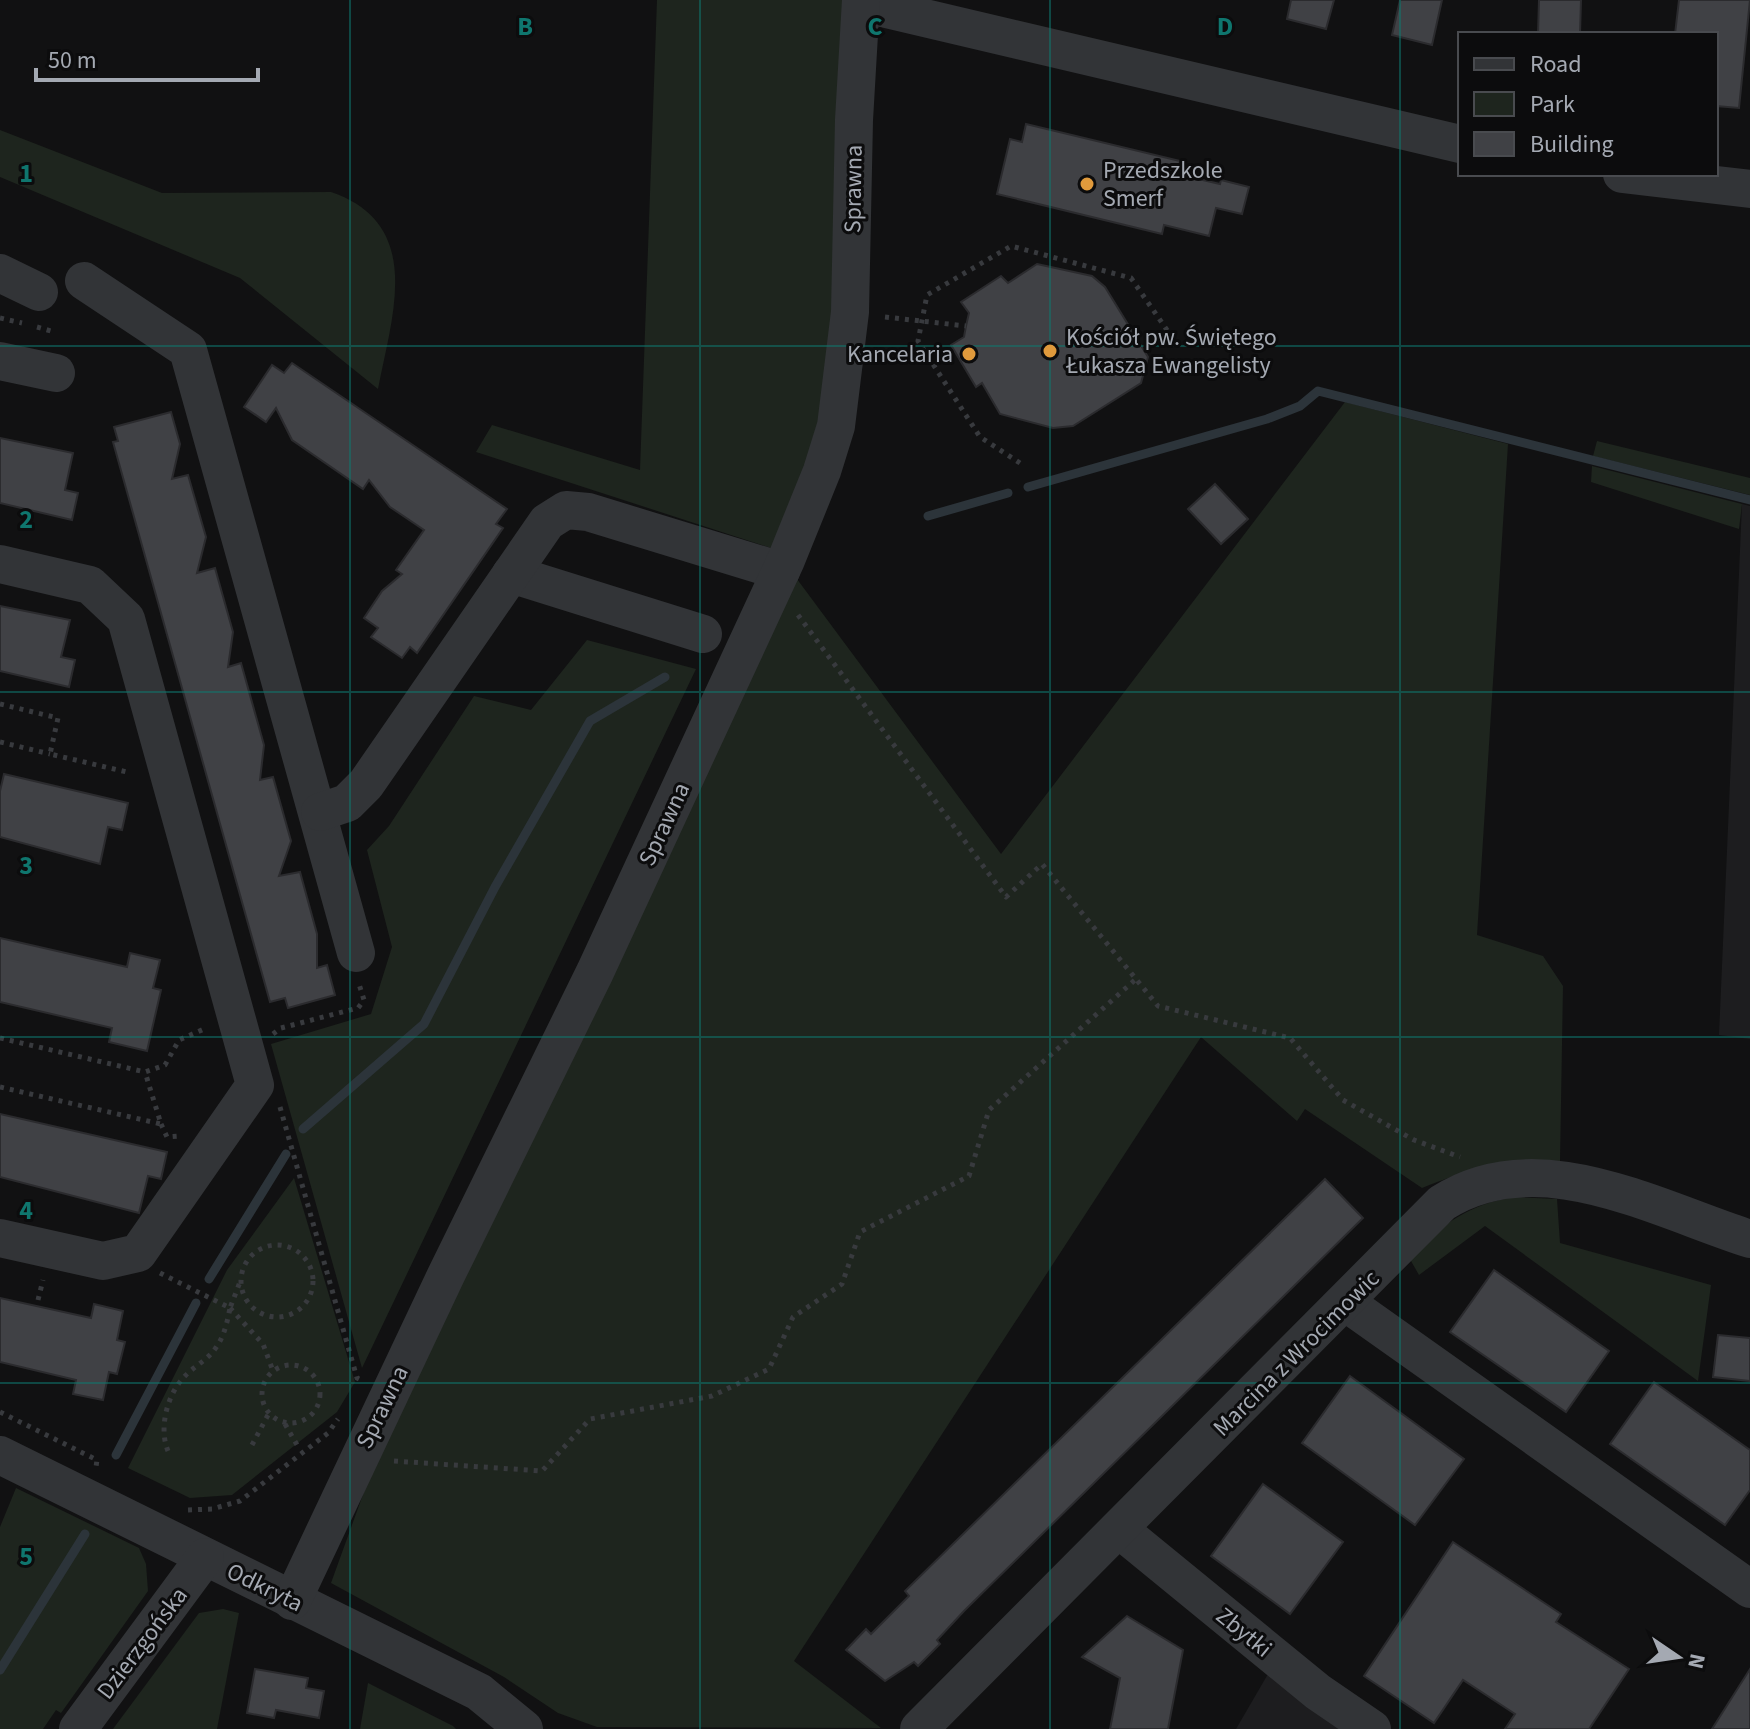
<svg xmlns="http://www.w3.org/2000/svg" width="1750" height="1729" font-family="'Source Sans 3',sans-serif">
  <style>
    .built { fill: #1d1d1f }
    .green { fill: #1e251e }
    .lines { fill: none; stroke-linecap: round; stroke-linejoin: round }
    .stream { stroke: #2c343a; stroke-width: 9 }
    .building { fill: #404145; stroke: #2b2b2e; stroke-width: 2 }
    .path { stroke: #383a3e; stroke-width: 5; stroke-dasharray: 4 6; stroke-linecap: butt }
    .minor { stroke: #323437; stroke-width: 38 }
    .grid { fill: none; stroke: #0f766e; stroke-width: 2; stroke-opacity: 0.55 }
    .poi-dot { fill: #e09a3c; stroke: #0c0c0d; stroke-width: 3 }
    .labels { text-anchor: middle; stroke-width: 6; stroke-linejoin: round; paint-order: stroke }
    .poi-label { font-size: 24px; fill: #a4a9b2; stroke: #0c0c0d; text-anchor: start }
    .street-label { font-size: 24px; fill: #a4a9b2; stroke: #0c0c0d }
    .grid-label { font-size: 26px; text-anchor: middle; font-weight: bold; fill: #0f766e; stroke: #0c0c0d; stroke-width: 6; stroke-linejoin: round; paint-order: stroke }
  </style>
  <rect width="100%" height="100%" fill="#111112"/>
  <g class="built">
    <path d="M1742 504 1750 506V1039L1719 1035Z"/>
    <path d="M1268 1674 1344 1729H1236Z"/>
  </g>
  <g class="green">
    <path d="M657 0H847L836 305 824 411 804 473 771 548 476 452 492 425 640 470Z"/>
    <path d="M0 130 162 193 331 192C425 224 392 316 378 389L240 278 0 177Z"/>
    <path d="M1345 402 1508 444 1477 935 1543 956 1563 986 1560 1161C1503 1158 1474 1168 1422 1188L1305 1109 1297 1121 1201 1037 794 1661 881 1728 597 1727 558 1713 504 1677 331 1583 382 1442 794 575 1001 854Z"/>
    <path d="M1597 441 1750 478V495L1593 456Z"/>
    <path d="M1592 466 1742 504 1739 529 1591 482Z"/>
    <path d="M587 640 696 669 362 1368 271 1044 371 1014 392 947 367 850 389 826 474 696 531 710Z"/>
    <path d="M294 1178 355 1382 337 1412 232 1495 190 1498 128 1468 227 1270Z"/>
    <path d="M1516 1197 1557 1199 1560 1243 1711 1285 1698 1381 1485 1226 1419 1275 1407 1254C1446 1225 1466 1204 1516 1197Z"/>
    <path d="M16 1488 139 1548 146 1564 148 1591 61 1713 56 1710 43 1729H0V1527Z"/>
    <path d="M223 1609 239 1613 217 1729H113L199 1613Z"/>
    <path d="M368 1683 453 1726 456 1729H360Z"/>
  </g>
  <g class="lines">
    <g class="stream">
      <path d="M1028 487 1267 419 1300 406 1318 391 1750 500"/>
      <path d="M928 516 1008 493"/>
      <path d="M303 1129 424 1024 495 887 590 721 665 677"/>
      <path d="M209 1279 286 1154"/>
      <path d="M116 1455 196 1303"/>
      <path d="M0 1670 85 1534"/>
    </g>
  </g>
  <g class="building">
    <path d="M1291 0H1334L1326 29 1287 19Z"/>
    <path d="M1400 0H1442L1432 45 1392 35Z"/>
    <path d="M1539 0H1581L1580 34H1538Z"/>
    <path d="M1679 0H1750L1739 108 1716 106V34H1675Z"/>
    <path d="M1026 124 1180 161 1177 174 1220 184 1221 180 1249 187 1242 214 1216 208 1209 236 1164 225 1162 234 997 194 1010 139 1022 142Z"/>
    <path d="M1037 264 1092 276 1105 287 1148 357 1141 383 1073 426 1053 428 1000 414 982 383 976 387 951 345 964 337 966 326 969 313 961 302 1001 276 1008 283Z"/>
    <path d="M292 363 507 509 496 524 503 528 417 653 410 647 402 658 371 637 378 628 364 618 382 591 402 574 396 570 424 530 390 507 369 480 363 489 292 440 276 408 266 422 244 407 272 365 284 373Z"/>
    <path d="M171 412 180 444 172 479 188 475 206 537 197 573 215 568 233 632 228 667 241 663 264 745 260 780 273 777 291 841 279 876 300 872 317 934V968L327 965 335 995 288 1008 285 998 270 1002 113 442 118 441 114 427Z"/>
    <path d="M0 438 73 453 65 490 78 493 72 520 0 503Z"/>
    <path d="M1215 484 1248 519 1221 544 1188 509Z"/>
    <path d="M0 606 70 620 61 657 75 660 69 687 0 671Z"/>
    <path d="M4 774 128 803 122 830 108 827 100 864 0 837V791Z"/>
    <path d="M0 938 127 967 130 953 160 960 153 988 161 990 147 1051 109 1042 112 1028 0 1002Z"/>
    <path d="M0 1114 167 1152 161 1179 148 1176 139 1213 0 1177Z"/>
    <path d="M1325 1179 1363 1218 964 1611 937 1640 940 1644 918 1666 914 1662 885 1681 846 1650 866 1629 871 1634 909 1596 905 1591Z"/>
    <path d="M1494 1270 1609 1351 1566 1412 1450 1332Z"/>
    <path d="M0 1298 91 1318 94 1304 123 1311 117 1340 125 1342 117 1374 109 1372 103 1400 73 1394 76 1380 0 1362Z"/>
    <path d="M1718 1335 1750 1338V1381L1713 1377Z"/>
    <path d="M1350 1376 1464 1459 1415 1525 1302 1443Z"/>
    <path d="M1654 1382 1750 1450V1490L1725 1525 1610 1444Z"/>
    <path d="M1263 1484 1343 1542 1290 1614 1211 1556Z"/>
    <path d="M1453 1542 1561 1614 1556 1622 1629 1669 1589 1729H1505L1515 1714 1463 1680 1434 1723 1364 1676Z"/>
    <path d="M1127 1616 1183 1650 1168 1729H1110L1120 1678 1082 1657Z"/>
    <path d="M255 1669 308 1678 306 1688 324 1691 319 1718 276 1710 274 1718 247 1713Z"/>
    <path d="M1750 1669V1729H1712Z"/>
  </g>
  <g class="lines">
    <g class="path">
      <path d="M885 317 966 326"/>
      <path d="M0 318 22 323"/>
      <path d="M37 327 51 331"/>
      <path d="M1020 463 980 437 918 341 927 295 1011 246 1131 278 1178 346"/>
      <path d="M798 615 1006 897 1042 864 1158 1006 1290 1038 1343 1100 1414 1140 1460 1157"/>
      <path d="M0 704 58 718 50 754 131 773"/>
      <path d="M0 742 50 754"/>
      <path d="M273 1034 281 1028 358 1008 364 1000 359 984"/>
      <path d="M0 1038 145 1072 165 1065 179 1040 204 1029"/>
      <path d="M0 1087 161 1124 145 1072"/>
      <path d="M280 1107 357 1378 361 1380"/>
      <path d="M161 1124 167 1137 180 1136"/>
      <circle cx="277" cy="1281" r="36"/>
      <path d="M160 1273 230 1308 240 1282"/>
      <path d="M38 1300 43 1280"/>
      <path d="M230 1308 263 1344 273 1371"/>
      <circle cx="291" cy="1394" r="29"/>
      <path d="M0 1412 97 1460 96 1467"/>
      <path d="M285 1424 297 1445"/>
      <path d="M252 1445 269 1413"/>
      <path d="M168 1451C158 1427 168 1392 186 1375 195 1366 208 1359 215 1349 224 1337 227 1323 230 1308"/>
      <path d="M394 1461 542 1471 590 1419 712 1396 769 1369 793 1317 842 1284 860 1232 969 1176 989 1110 1136 979"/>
      <path d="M188 1510 212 1509 240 1501 328 1433 338 1419"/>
    </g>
    <g class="minor">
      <path d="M861 3 1460 144"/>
      <path d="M1622 174 1750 189"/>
      <path d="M0 273 39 292"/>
      <path d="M84 281 188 350 356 953"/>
      <path d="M0 361 56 373"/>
      <path d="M0 564 90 585 126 619 255 1085 138 1253 103 1261 0 1238"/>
      <path d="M511 574 703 634"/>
      <path d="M320 812 347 803 366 784 547 522 566 510 588 512 781 571"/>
      <path d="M1345 1302 1750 1589"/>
      <path d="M0 1455 479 1692 524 1729"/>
      <path d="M1120 1530 1318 1692 1372 1729"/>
      <path d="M292 1601 447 1273 595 972 786 560 822 471 836 426 850 312 854 120 861 0"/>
      <path d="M78 1729 205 1557"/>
      <path d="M919 1729 1442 1203C1537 1142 1654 1208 1750 1239"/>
    </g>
  </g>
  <path class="grid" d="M350 0V1729M700 0V1729M1050 0V1729M1400 0V1729M0 346H1750M0 692H1750M0 1037H1750M0 1383H1750"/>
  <g class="poi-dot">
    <circle cx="1087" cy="184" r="8"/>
    <circle cx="1050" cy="351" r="8"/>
    <circle cx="969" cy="354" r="8"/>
  </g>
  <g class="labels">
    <g class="poi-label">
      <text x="1103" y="178">Przedszkole<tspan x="1103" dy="28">Smerf</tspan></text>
      <text x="1066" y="345">Kościół pw. Świętego<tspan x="1066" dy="28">Łukasza Ewangelisty</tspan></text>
      <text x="953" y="362" text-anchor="end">Kancelaria</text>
    </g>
    <g class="street-label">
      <text transform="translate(853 189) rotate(-89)" y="8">Sprawna</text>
      <text transform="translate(664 824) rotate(-65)" y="8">Sprawna</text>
      <text transform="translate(1296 1353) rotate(-45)" y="8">Marcina z Wrocimowic</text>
      <text transform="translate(382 1407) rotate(-64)" y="8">Sprawna</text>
      <text transform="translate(265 1587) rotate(26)" y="8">Odkryta</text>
      <text transform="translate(1244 1632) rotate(39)" y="8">Zbytki</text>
      <text transform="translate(142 1643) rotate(-53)" y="8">Dzierzgońska</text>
    </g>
  </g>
  <g class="grid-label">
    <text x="525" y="35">B</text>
    <text x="875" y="35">C</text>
    <text x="1225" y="35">D</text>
    <text x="26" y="182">1</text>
    <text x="26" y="528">2</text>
    <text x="26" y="874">3</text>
    <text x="26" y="1219">4</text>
    <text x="26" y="1565">5</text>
  </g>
  <rect x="1458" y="32" width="260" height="144" fill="#0c0c0d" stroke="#494b4f" stroke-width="2"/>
  <rect x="1474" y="58" width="40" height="12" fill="#323437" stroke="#494b4f" stroke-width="2"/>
  <text x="1530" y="72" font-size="24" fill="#a4a9b2">Road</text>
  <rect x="1474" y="92" width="40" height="24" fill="#1e251e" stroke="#494b4f" stroke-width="2"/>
  <text x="1530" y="112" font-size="24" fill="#a4a9b2">Park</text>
  <rect x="1474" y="132" width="40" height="24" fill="#404145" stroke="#494b4f" stroke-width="2"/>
  <text x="1530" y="152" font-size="24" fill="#a4a9b2">Building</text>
  <g transform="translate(1678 1657) rotate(103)" stroke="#0c0c0d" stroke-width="6" paint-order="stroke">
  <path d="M0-6L14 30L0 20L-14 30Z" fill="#a4a9b2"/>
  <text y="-12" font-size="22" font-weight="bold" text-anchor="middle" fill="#a4a9b2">N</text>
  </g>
  <path d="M36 68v12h222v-12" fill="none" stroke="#a4a9b2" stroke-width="4"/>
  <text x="48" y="68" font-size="24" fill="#a4a9b2" stroke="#0c0c0d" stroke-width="6" paint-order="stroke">50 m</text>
</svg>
